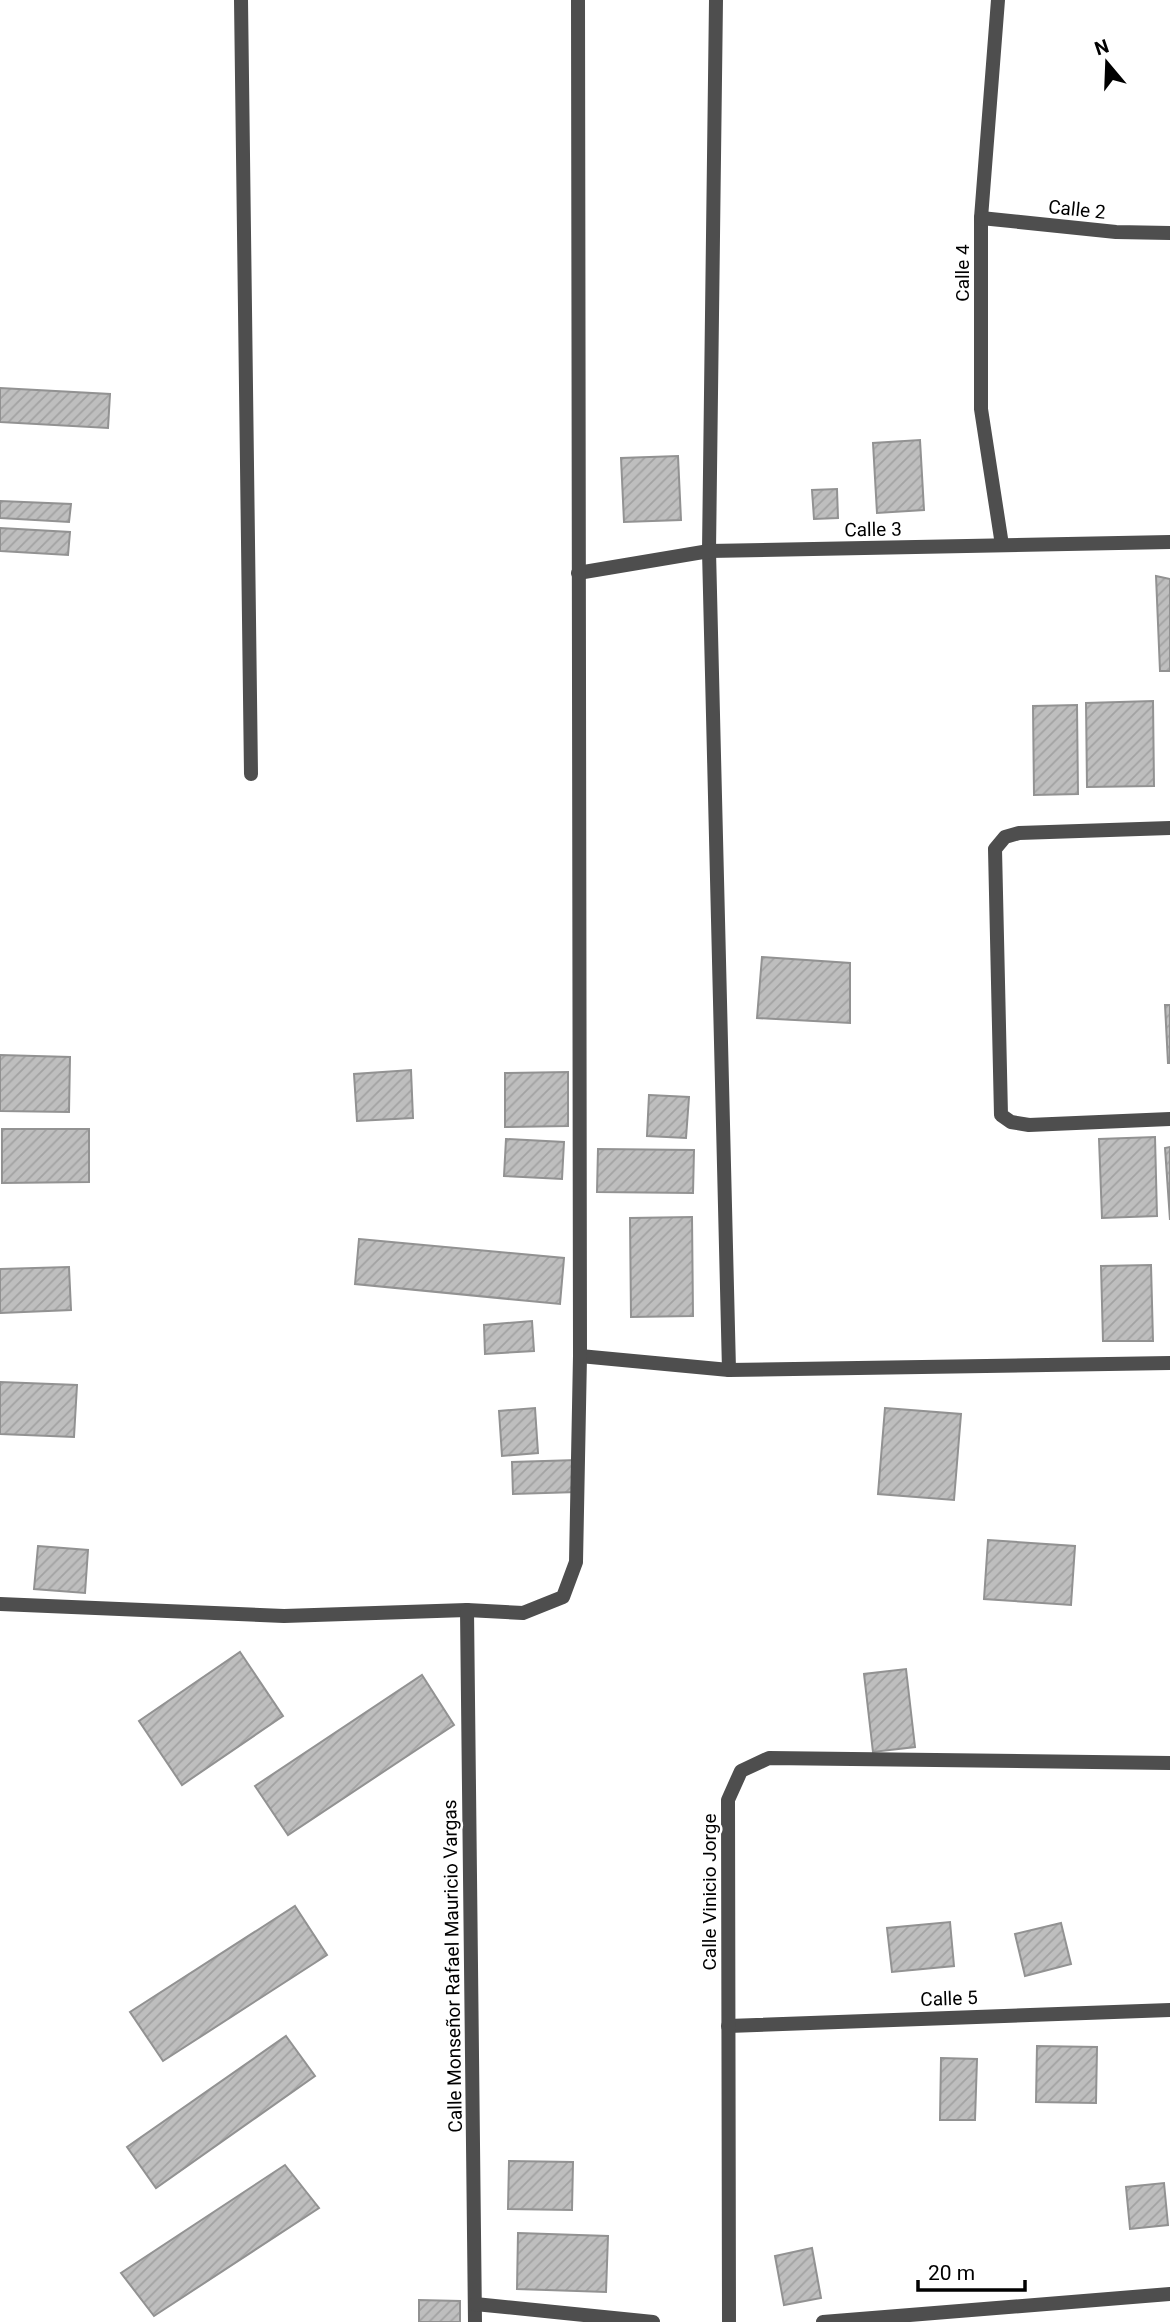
<svg xmlns="http://www.w3.org/2000/svg" width="1170" height="2322" font-family="Roboto,sans-serif">
  <style>
    .building { fill: url(#building-hatch); stroke: #929292; stroke-width: 2 }
    .lines { fill: none; stroke-linecap: round; stroke-linejoin: round }
    .street { stroke: #4e4e4e; stroke-width: 14 }
    .labels { text-anchor: middle; stroke-width: 5; stroke-linejoin: round; paint-order: stroke }
    .street-label { font-size: 19px; fill: #000; stroke: #fff }
  </style>
  <defs>
    <pattern id="building-hatch" width="6" height="6" patternUnits="userSpaceOnUse" patternTransform="scale(1.75)"><rect width="6" height="6" fill="#bebebe"/><path d="M-1 1l2-2M0 6l6-6M5 7l2-2" fill="none" stroke="#a2a2a2"/></pattern>
  </defs>
  <rect width="100%" height="100%" fill="#fff"/>
  <g class="building">
    <path d="M0 388 110 394 108 428 0 422Z"/>
    <path d="M920 440 924 510 877 513 873 443Z"/>
    <path d="M678 456 681 520 624 522 621 458Z"/>
    <path d="M837 489 838 518 814 519 812 490Z"/>
    <path d="M0 501 71 504 69 522 0 518Z"/>
    <path d="M0 528 70 532 68 555 0 551Z"/>
    <path d="M1156 576 1170 579V671H1160Z"/>
    <path d="M1153 701 1154 786 1087 787 1086 703Z"/>
    <path d="M1077 705 1078 794 1034 795 1033 706Z"/>
    <path d="M762 957 850 963V1023L757 1018Z"/>
    <path d="M1165 1005H1170V1063H1168Z"/>
    <path d="M0 1055 70 1057 69 1112 0 1111Z"/>
    <path d="M411 1070 413 1118 357 1121 354 1074Z"/>
    <path d="M568 1072V1126L505 1127V1073Z"/>
    <path d="M649 1095 689 1097 686 1138 647 1136Z"/>
    <path d="M2 1129H89V1182L2 1183Z"/>
    <path d="M1155 1137 1157 1216 1102 1218 1099 1139Z"/>
    <path d="M506 1139 564 1142 562 1179 504 1176Z"/>
    <path d="M1170 1147V1220L1165 1148Z"/>
    <path d="M598 1149 694 1150 693 1193 597 1192Z"/>
    <path d="M692 1217 693 1316 631 1317 630 1218Z"/>
    <path d="M359 1239 564 1258 560 1304 355 1284Z"/>
    <path d="M1151 1265 1153 1341H1103L1101 1266Z"/>
    <path d="M69 1267 71 1310 0 1313V1269Z"/>
    <path d="M532 1321 534 1351 485 1354 484 1325Z"/>
    <path d="M0 1382 77 1385 74 1437 0 1434Z"/>
    <path d="M535 1408 538 1453 502 1456 499 1411Z"/>
    <path d="M885 1408 961 1414 954 1500 878 1494Z"/>
    <path d="M577 1460V1492L513 1494 512 1462Z"/>
    <path d="M988 1540 1075 1546 1071 1605 984 1599Z"/>
    <path d="M38 1546 88 1550 85 1593 34 1589Z"/>
    <path d="M240 1652 283 1716 182 1785 139 1721Z"/>
    <path d="M906 1669 915 1747 873 1752 864 1674Z"/>
    <path d="M422 1675 454 1725 288 1835 255 1786Z"/>
    <path d="M295 1906 327 1955 163 2061 130 2012Z"/>
    <path d="M950 1922 954 1966 892 1972 887 1928Z"/>
    <path d="M1061 1923 1071 1964 1025 1976 1015 1934Z"/>
    <path d="M286 2036 315 2076 156 2188 127 2147Z"/>
    <path d="M1037 2046 1097 2047 1096 2103 1036 2102Z"/>
    <path d="M941 2058 977 2059 975 2120H940Z"/>
    <path d="M509 2161 573 2162 572 2210 508 2209Z"/>
    <path d="M285 2165 319 2208 154 2316 121 2273Z"/>
    <path d="M1164 2183 1168 2225 1130 2229 1126 2187Z"/>
    <path d="M518 2233 608 2236 606 2292 517 2289Z"/>
    <path d="M812 2248 821 2298 784 2305 775 2256Z"/>
    <path d="M419 2300 460 2301V2322H419Z"/>
  </g>
  <g class="lines">
    <g class="street">
      <path d="M241 0 251 774"/>
      <path d="M716 0 709 551 729 1370"/>
      <path d="M998 0 981 218V409L1002 545"/>
      <path d="M981 218 1116 232 1170 233"/>
      <path d="M578 573 709 551 1170 542"/>
      <path d="M1170 828 1019 833 1005 837 995 849 1001 1115 1011 1122 1029 1125 1170 1119"/>
      <path d="M580 1356 729 1370 1170 1363"/>
      <path d="M0 1604 284 1616 467 1610 523 1613 563 1597 576 1562 580 1356 578 0"/>
      <path d="M467 1610 475 2322"/>
      <path d="M728 2026 1170 2010"/>
      <path d="M475 2304 653 2322"/>
      <path d="M729 2322 728 1800 741 1771 769 1758 1170 1763"/>
      <path d="M823 2322 1170 2294"/>
    </g>
  </g>
  <g class="labels">
    <g class="street-label">
      <text transform="translate(1077 209) rotate(6)" y="7">Calle 2</text>
      <text transform="translate(962 273) rotate(-90)" y="7">Calle 4</text>
      <text transform="translate(873 529) rotate(-1)" y="7">Calle 3</text>
      <text transform="translate(709 1892) rotate(-90)" y="7">Calle Vinicio Jorge</text>
      <text transform="translate(452 1966) rotate(-91)" y="7">Calle Monseñor Rafael Mauricio Vargas</text>
      <text transform="translate(949 1998) rotate(-2)" y="7">Calle 5</text>
    </g>
  </g>
  <g transform="translate(1107 63) rotate(341)" stroke="#ffffff" stroke-width="5" paint-order="stroke">
  <path d="M0-5L12 26L0 18L-12 26Z" fill="#000000"/>
  <text y="-10" font-size="19" font-weight="bold" text-anchor="middle" fill="#000000">N</text>
  </g>
  <path d="M918 2280v10h107v-10" fill="none" stroke="#000000" stroke-width="3.5"/>
  <text x="928" y="2280" font-size="21" fill="#000000" stroke="#ffffff" stroke-width="5" paint-order="stroke">20 m</text>
</svg>
